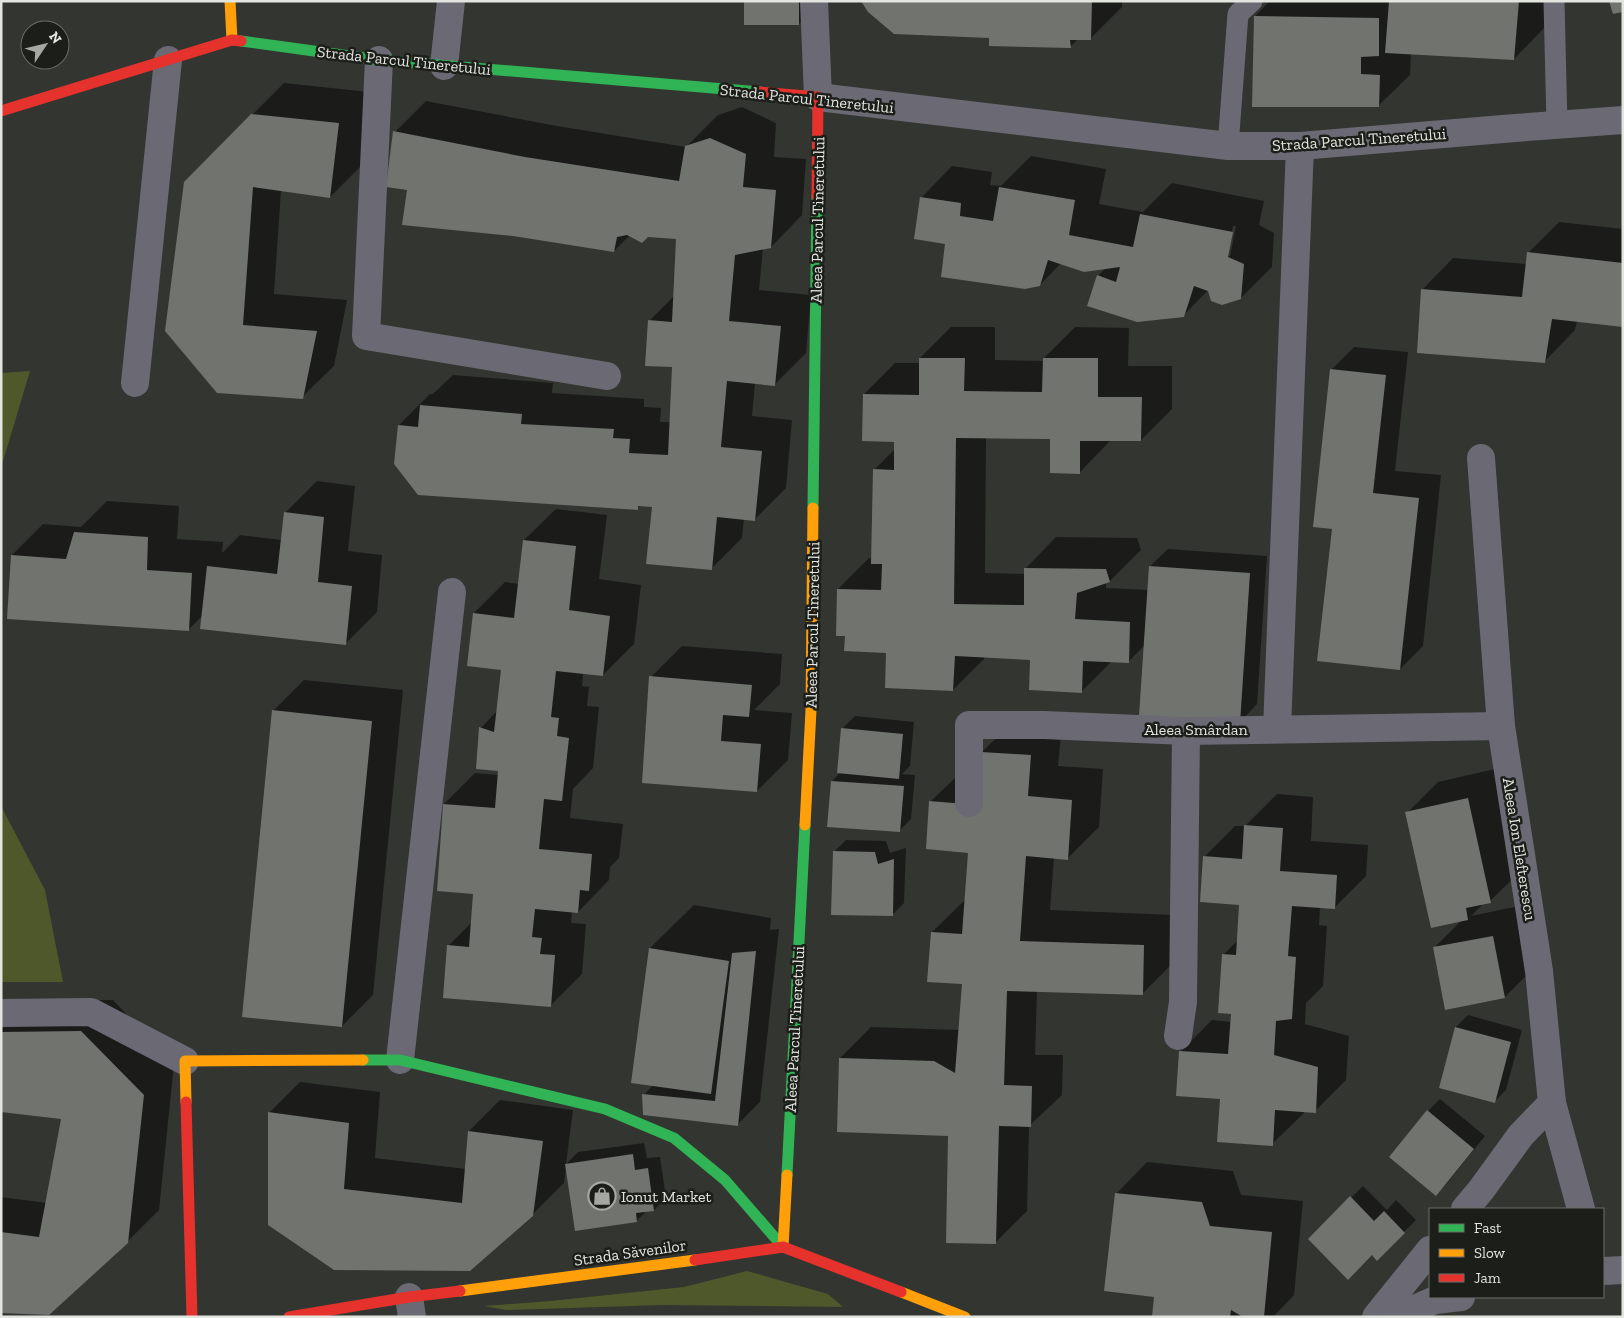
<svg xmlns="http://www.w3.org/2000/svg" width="1624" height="1318" font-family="'Zilla Slab',serif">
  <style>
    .green { fill: #4e582a }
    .shadow { fill: #0007; fill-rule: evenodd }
    .building { fill: #71736f }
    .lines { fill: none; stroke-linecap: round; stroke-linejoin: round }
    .lane { stroke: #6b6974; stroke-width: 21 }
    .street { stroke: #6b6974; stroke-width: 28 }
    .fast { stroke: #30b455; stroke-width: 11 }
    .slow { stroke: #ff9f0a; stroke-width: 11 }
    .jam { stroke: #e5322d; stroke-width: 11 }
    .labels { text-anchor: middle; stroke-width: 5; stroke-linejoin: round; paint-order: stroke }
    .street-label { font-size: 16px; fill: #e3e5df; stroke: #1c1e1a }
    .poi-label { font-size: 16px; fill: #e3e5df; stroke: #1c1e1a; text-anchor: start }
  </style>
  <rect width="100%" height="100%" fill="#333530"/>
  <g class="green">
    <path d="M30 371 1 468V373Z"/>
    <path d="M1 806 45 890 63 982H1Z"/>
    <path d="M747 1271 828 1294 843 1307 663 1305 506 1310 484 1306 550 1301 684 1287Z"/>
  </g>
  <g class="shadow">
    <path d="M746 1H805V18L799 24Z"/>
    <path d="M862 1H1122V7L1090 39H1078L1070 47 990 37Z"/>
    <path d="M1270 1H1547L1545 27 1514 59 1411 53 1410 75 1378 106 1255 16Z"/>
    <path d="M284 83 369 92 361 166 330 197 281 190 274 294 347 300 334 366 302 397 166 330 185 182Z"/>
    <path d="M426 101 557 126 686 147 718 115 742 107 776 123 774 157 806 159 802 215 771 247 763 248 759 290 811 295 806 353 774 385 755 383 752 416 792 420 786 488 755 519 744 518 742 538 711 569 653 506 641 505 637 508 399 425 430 394H433L453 375 553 383 552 393 644 399V407L661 408 660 422H670L673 366 649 321 674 296 677 238 630 235 614 251 408 189 395 132Z"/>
    <path d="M1031 156 1106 169 1099 204 1143 212 1172 183 1264 201 1259 225 1274 233 1272 267 1241 298 1209 289 1183 316 1098 276 1106 268 1061 263 1040 285 946 243 921 198 952 166 992 172 990 185 1001 186ZM1233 226H1236L1230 256H1227Z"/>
    <path d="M1559 222 1623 229V326L1577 321 1575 330 1544 362 1422 290 1453 258 1527 264 1528 253Z"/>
    <path d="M951 327H995V360L1044 361V358L1075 327 1129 328 1128 366H1172V409L1141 440H1111L1080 472 1051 438 986 437 985 573 1025 574V569L1056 537 1137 538 1141 550 1110 581 1106 582V588L1149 590 1150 566 1168 549 1267 556 1257 704 1240 722 1145 645 1128 662 1112 661 1081 692 1031 659 984 656V659L953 690 887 652 846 635 838 589 869 558H873L874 470 895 449V440L864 394 895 363H920V358Z"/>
    <path d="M1354 347 1408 352 1395 471 1441 475 1423 646 1400 669 1331 370Z"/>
    <path d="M317 481 355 486 348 551 382 555 377 612 345 644 203 615 188 630 12 555 43 524 81 527 107 501 179 506 177 539 223 542 222 553 240 535 282 540 285 513Z"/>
    <path d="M556 509 607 515 599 579 641 585 634 644 603 675 583 673 582 686 589 687 587 706 599 707 593 768 573 789 570 818 623 824 619 858 610 867 609 880 578 912 572 911 571 923 586 924 582 974 551 1005 448 946 472 922 474 892 444 804 475 773 499 775V769L481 728 497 711 502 669 468 665 474 613 505 582 519 584 524 540Z"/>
    <path d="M682 646 782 654 780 684 754 710 792 713 788 760 757 791 651 677Z"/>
    <path d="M304 680 403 690 373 995 342 1026 273 711Z"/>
    <path d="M855 716 914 722 910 766 902 774 915 775 911 819 899 831 832 781 841 772H838L843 728Z"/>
    <path d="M1014 721 1062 724 1058 766 1103 769 1099 827 1068 858 1054 857 1050 910 1174 915 1173 963 1142 994 1037 991 1035 1055H1063L1062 1095 1029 1126 1027 1211 995 1243 950 1135 840 1058 871 1027 960 1030 963 983 932 932 964 901H965L969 852 930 802Z"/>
    <path d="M1499 768 1522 870 1490 901 1484 903 1471 916 1524 905 1536 966 1505 997 1434 948 1462 920 1407 813 1438 782Z"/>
    <path d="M1277 794 1313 797 1311 841 1368 845 1366 876 1335 907 1320 906 1319 925 1327 926 1323 986 1306 1003 1305 1024 1349 1036 1346 1080 1315 1111H1304V1113L1272 1144 1221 1097 1180 1052 1212 1020 1232 1022V1013L1223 955 1238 940 1240 903 1204 857 1235 826H1245Z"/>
    <path d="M846 840 886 841 890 853 906 848 904 903 892 915 834 852Z"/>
    <path d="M694 905 771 918 770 930 779 929 760 1102 737 1125 644 1095 653 1085 650 948Z"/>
    <path d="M113 1000 174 1064 159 1210 127 1242 1 1311V1197L47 1203 63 1118 1 1111V1024L24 1001Z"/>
    <path d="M1468 1015 1522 1030 1506 1090 1494 1102 1456 1027Z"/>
    <path d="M300 1082 380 1092 375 1158 466 1169 469 1131 500 1100 573 1110 566 1164 578 1152 644 1143 647 1158 660 1157 666 1198 654 1210 647 1211 637 1220 576 1229 566 1167 564 1183 532 1215 334 1269 269 1113Z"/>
    <path d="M1440 1099 1485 1136 1448 1182 1436 1194 1428 1111Z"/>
    <path d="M1147 1162 1233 1171 1241 1195 1303 1201 1294 1295 1273 1317H1153L1156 1295 1116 1194Z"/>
    <path d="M1363 1186 1387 1210 1396 1200 1416 1220 1377 1259 1372 1254 1309 1239Z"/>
  </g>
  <g class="building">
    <rect x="744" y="1" width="55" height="24"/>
    <path d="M861 1H1092L1091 40H1070L1071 48 989 46V38L894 34 868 12Z"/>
    <path d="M1389 1H1519L1514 60 1385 53Z"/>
    <path d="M1609 1H1623V12L1613 14Z"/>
    <path d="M1254 16 1379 18V56L1361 57V74L1380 75 1379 107H1252Z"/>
    <path d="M251 114 339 123 330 198 253 187 243 325 317 331 303 399 217 393 165 331 184 182Z"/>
    <path d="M393 131 525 157 679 181 685 146 710 138 746 154 743 187 776 190 771 248 735 255 729 321 781 326 775 386 727 381 721 447 762 451 755 521 717 517 712 570 646 564 652 507 638 506V510L418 495 394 464 398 425 418 427 420 405 522 414 521 424 614 429 613 438 630 439 629 453 668 455 672 367 645 366 648 320 672 322 676 239 648 237 642 243 627 235 617 237 614 252 513 236 402 225 407 190 386 187Z"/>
    <path d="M999 187 1075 200 1069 235 1133 247 1140 214 1233 232 1228 257 1244 264 1241 299 1222 305 1211 301 1208 291 1194 286 1184 317 1137 322 1087 306 1097 275 1116 282 1120 267 1084 272 1048 260 1040 286 1025 289 941 277 945 244 914 239 920 197 961 203 960 216 993 221Z"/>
    <path d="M1527 252 1623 263V327L1552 319 1545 363 1417 353 1421 289 1522 297Z"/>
    <path d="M919 358H965L964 391 1042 392 1043 358H1098V397H1142L1141 441H1080V474L1050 473V439L956 438 954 604 1024 605V568L1106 569 1110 582 1077 593 1075 619 1130 622 1129 663 1083 661 1082 693 1029 690 1030 660 955 656 953 691 885 688 886 653 844 651 845 636H836L837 589 881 590 882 564H871L873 469 894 470V442L862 441 863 394 919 395Z"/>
    <path d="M1330 369 1386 375 1373 493 1419 498 1400 670 1317 661 1332 529 1313 527Z"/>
    <path d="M284 512 324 517 318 582 352 586 346 645 200 629 207 566 277 574Z"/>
    <path d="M74 532 148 537 147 570 192 573 189 631 7 619 11 555 66 559Z"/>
    <path d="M523 540 576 546 569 610 610 616 603 676 556 671 551 717 559 718 557 736 569 738 562 801 544 799 539 849 592 854 589 891 580 890 578 913 535 909 532 937 542 938 540 954 555 955 551 1007 443 998 447 945 469 947 473 894 437 891 443 804 495 808 498 771 476 769 479 727 494 732 501 670 467 666 473 613 514 618Z"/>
    <path d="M1149 566 1250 573 1240 723 1139 716Z"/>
    <path d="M649 676 752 685 749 717 723 715 721 741 761 744 757 792 642 783Z"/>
    <path d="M272 710 372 721 342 1027 242 1017Z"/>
    <path d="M841 728 903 734 899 779 837 773Z"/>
    <path d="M981 752 1031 755 1028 796 1072 800 1068 860 1026 856 1020 941 1144 945 1143 995 1007 991 1004 1085 1032 1086 1031 1127 999 1126 996 1244 946 1243 948 1136 837 1132 839 1058 934 1061 955 1073 962 984 927 982 931 932 962 934 968 853 926 849 929 801 978 805Z"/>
    <path d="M831 781 904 786 900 832 827 827Z"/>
    <path d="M1468 798 1491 903 1466 908 1468 920 1431 928 1405 812Z"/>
    <path d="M1244 825 1283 828 1280 871 1337 875 1335 909 1292 906 1288 956 1296 957 1292 1019 1276 1021 1274 1055 1318 1067 1316 1113 1275 1110 1273 1146 1217 1142 1220 1099 1176 1096 1179 1051 1228 1054 1231 1014 1218 1013 1222 954 1236 955 1239 905 1200 902 1203 856 1242 859Z"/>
    <path d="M833 851 875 852 878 864 894 859 893 916 831 915Z"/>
    <path d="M1493 936 1505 998 1445 1010 1433 947Z"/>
    <path d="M649 948 729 961 711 1094 631 1083Z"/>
    <path d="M756 951 738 1126 643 1115 642 1094 715 1101 732 953Z"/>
    <path d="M1455 1027 1511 1042 1495 1103 1439 1088Z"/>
    <path d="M81 1031 144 1095 128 1243 49 1315 1 1313V1232L39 1237 61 1119 1 1112V1032Z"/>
    <path d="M1427 1110 1474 1149 1436 1196 1389 1157Z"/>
    <path d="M268 1112 349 1123 344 1189 462 1203 468 1131 543 1141 533 1216 470 1271 334 1270 268 1225Z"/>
    <path d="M633 1154 635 1170 648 1168 654 1211 636 1213 637 1222 575 1231 565 1164Z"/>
    <path d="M1115 1193 1202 1202 1210 1226 1272 1232 1264 1317H1243L1231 1310 1230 1317H1152L1154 1297 1104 1291Z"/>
    <path d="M1350 1196 1374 1221 1384 1211 1405 1233 1377 1261 1372 1255 1348 1280 1308 1239Z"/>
  </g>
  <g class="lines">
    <g class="lane">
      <path d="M1554 1 1557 125"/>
      <path d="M1228 146 1238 14 1252 1"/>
    </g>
    <g class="street">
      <path d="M814 1 818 97 1228 146H1300L1515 128 1623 120"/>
      <path d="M379 60 366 336 607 376"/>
      <path d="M444 66 451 1"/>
      <path d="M135 383 168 60"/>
      <path d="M1277 729 1300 146"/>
      <path d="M969 803V725H1044L1186 731 1501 726"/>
      <path d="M1 1013 91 1012 185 1061"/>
      <path d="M1178 1036 1183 1002 1186 731"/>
      <path d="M400 1060 452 592"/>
      <path d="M1552 1103 1581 1209"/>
      <path d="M1465 1209 1481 1190 1521 1135 1552 1103 1539 971 1501 726 1481 458"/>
      <path d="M1603 1271 1623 1270"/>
      <path d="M409 1297 412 1317"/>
      <path d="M1376 1317 1430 1250"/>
      <path d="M1396 1317 1435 1300 1461 1297"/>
    </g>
    <g class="fast">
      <path d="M241 41 379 60 760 92"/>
      <path d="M813 508 817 196"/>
      <path d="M363 1060H400L605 1109 674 1138 725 1180 783 1247"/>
      <path d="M787 1175 805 825"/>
    </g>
    <g class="slow">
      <path d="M230 1 232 40"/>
      <path d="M805 825 811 710 813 508"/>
      <path d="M186 1102 185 1061 363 1060"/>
      <path d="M783 1247 787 1175"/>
      <path d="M460 1291 695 1260"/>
      <path d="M901 1292 965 1317"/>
    </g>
    <g class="jam">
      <path d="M760 92 818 97 817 196"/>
      <path d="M1 111 232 40 241 41"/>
      <path d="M186 1102 192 1317"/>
      <path d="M695 1260 783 1247 901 1292"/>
      <path d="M289 1317 409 1297 460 1291"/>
    </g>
  </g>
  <defs>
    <g id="shop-ring" transform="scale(1.4375)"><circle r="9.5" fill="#1c1e1a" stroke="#a5a7a2" stroke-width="1.5"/><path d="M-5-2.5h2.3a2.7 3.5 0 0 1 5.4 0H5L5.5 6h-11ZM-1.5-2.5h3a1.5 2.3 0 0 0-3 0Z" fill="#a5a7a2"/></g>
  </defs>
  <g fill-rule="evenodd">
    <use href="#shop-ring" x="602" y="1196"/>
  </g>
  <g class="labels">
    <g class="street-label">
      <text transform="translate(404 60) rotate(6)" y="6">Strada Parcul Tineretului</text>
      <text transform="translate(807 98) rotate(6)" y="6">Strada Parcul Tineretului</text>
      <text transform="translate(1359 139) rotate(-4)" y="6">Strada Parcul Tineretului</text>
      <text transform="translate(817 220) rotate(-89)" y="6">Aleea Parcul Tineretului</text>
      <text transform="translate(812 625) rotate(-89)" y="6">Aleea Parcul Tineretului</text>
      <text x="1196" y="735">Aleea Smârdan</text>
      <text transform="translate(1520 849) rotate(81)" y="6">Aleea Ion Elefterescu</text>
      <text transform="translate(794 1029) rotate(-87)" y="6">Aleea Parcul Tineretului</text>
      <text transform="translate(630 1252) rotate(-8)" y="6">Strada Săvenilor</text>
    </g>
    <g class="poi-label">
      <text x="621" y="1202">Ionut Market</text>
    </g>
  </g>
  <rect width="1624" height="1318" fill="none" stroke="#e3e5df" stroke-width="5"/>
  <rect x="1429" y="1208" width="175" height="90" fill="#1c1e1a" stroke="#6c6e69"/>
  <rect x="1439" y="1224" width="25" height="8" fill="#30b455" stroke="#6c6e69"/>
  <text x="1474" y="1233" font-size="15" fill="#e3e5df">Fast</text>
  <rect x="1439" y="1249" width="25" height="8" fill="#ff9f0a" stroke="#6c6e69"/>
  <text x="1474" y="1258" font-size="15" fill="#e3e5df">Slow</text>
  <rect x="1439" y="1274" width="25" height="8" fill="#e5322d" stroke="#6c6e69"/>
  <text x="1474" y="1283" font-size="15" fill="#e3e5df">Jam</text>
  <g transform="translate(45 45) rotate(55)"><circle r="24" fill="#1c1e1a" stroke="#6c6e69"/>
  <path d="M0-4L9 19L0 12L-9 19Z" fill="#a5a7a2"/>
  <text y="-8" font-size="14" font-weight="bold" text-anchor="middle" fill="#e3e5df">N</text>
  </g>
</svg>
